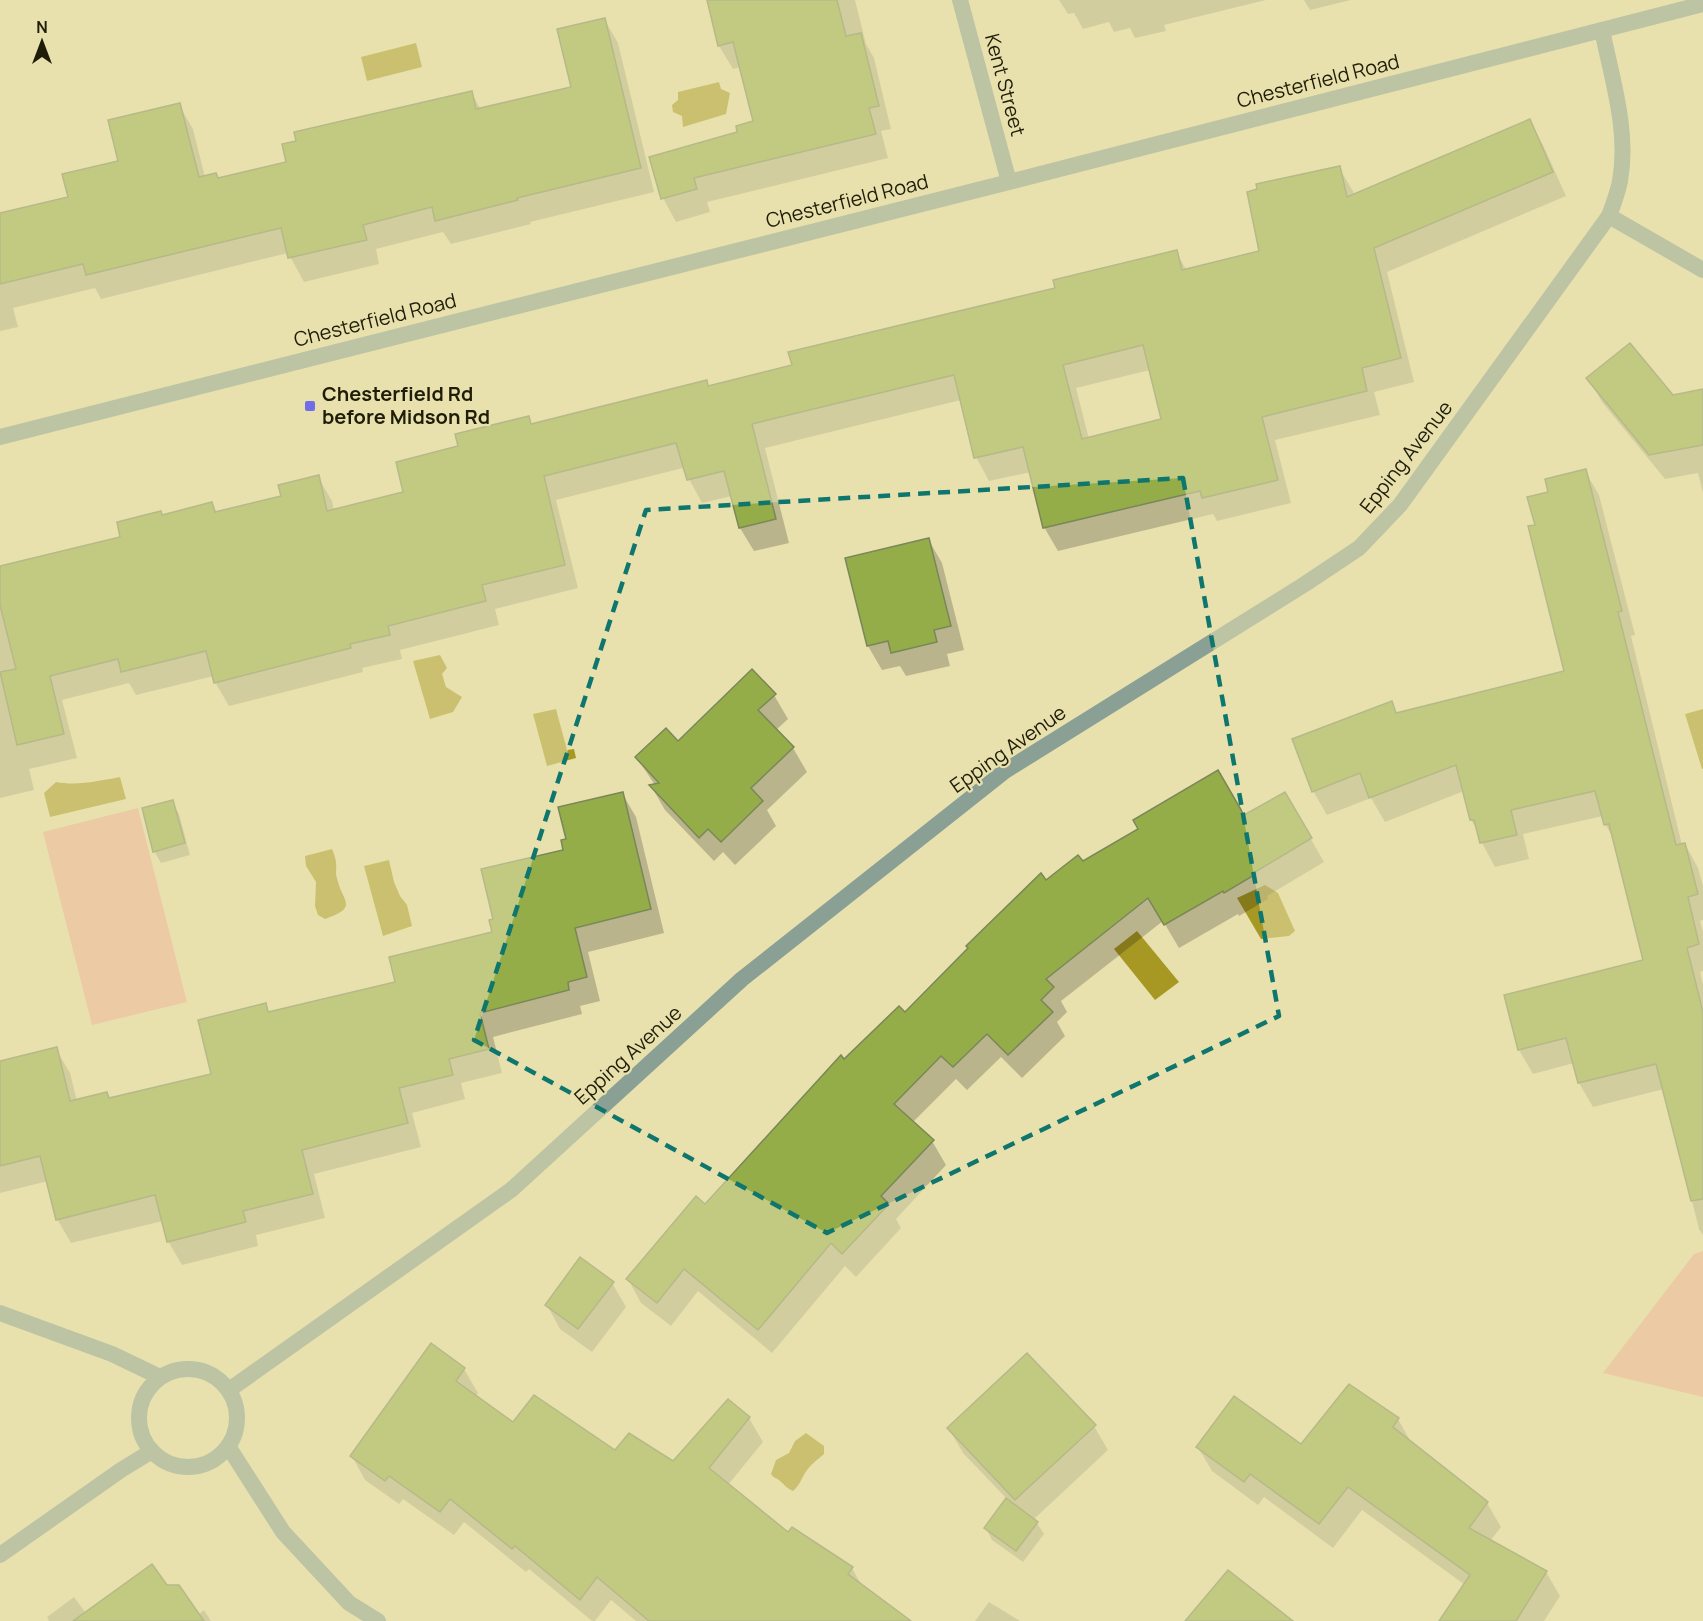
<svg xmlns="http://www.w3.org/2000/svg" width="1703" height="1621" font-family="Manrope,sans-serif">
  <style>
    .green { fill: #f1ad94 }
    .water { fill: #a79824 }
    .shadow { fill: #0003; fill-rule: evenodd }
    .building { fill: #95ad49; stroke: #7a8759; stroke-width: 1.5; fill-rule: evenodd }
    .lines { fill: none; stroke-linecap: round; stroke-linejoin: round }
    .minor { stroke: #8aa094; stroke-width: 16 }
    .tertiary { stroke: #8aa094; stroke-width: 16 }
    .marked { fill: none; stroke: #0f766e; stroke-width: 4.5; stroke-dasharray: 12 8; stroke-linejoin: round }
    .poi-dot { fill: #716ce7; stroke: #e8e1ae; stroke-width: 2 }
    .labels { text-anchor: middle; stroke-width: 4.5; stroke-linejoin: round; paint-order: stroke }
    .street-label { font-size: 20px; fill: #1f1c08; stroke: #e8e1ae }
    .poi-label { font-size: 20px; font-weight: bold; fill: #1f1c08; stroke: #e8e1ae; text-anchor: start }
  </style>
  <rect width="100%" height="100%" fill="#e8e1ae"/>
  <g class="green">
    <path d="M138 808 187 1002 92 1025 43 832Z"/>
    <path d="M1703 1251V1397L1603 1373 1694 1254Z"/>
  </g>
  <g class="water">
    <path d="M416 43 422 67 367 81 361 57Z"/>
    <path d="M719 82 721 89 730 93 726 114 683 127 682 116 673 112 672 105 678 100V92Z"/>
    <path d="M440 655 447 668 442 674 446 687 462 697 453 712 430 719 413 661Z"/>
    <path d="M556 709 567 750 574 749 576 758 547 766 533 714Z"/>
    <path d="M1703 709V769H1702L1685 714Z"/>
    <path d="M120 777 126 799 50 817 44 793 56 782C78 786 98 781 120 777Z"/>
    <path d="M332 849C334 854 336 859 336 863 337 869 335 873 337 878 342 902 360 907 325 919L318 915 315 906 316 882 306 866 305 856Z"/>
    <path d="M389 860 394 882 400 896 407 905 412 926 383 936 364 866Z"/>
    <path d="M1265 885 1278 893 1295 931 1289 936 1261 939 1237 898Z"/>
    <path d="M1137 931 1179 982 1155 1000 1114 949Z"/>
    <path d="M806 1433 824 1446V1454C817 1460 810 1465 805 1473 801 1480 799 1486 793 1491 786 1488 785 1485 780 1481 776 1477 774 1479 771 1474L776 1460 789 1453 795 1441Z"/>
  </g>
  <g class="shadow">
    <path d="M708 0H855L866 44 874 58 891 129 881 131 888 158 707 202 710 212 676 222 663 198 739 133 755 123 741 67 733 69 719 46Z"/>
    <path d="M1059 0H1266L1164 25 1166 31 1135 38 1130 28 1114 32 1109 22 1083 29 1074 13 1068 14Z"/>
    <path d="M1304 0H1351L1310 10Z"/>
    <path d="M604 19 618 43 654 192 530 222 531 224 451 244 443 232 376 249 379 264 304 282 288 253 101 299 95 288 13 308 18 327 0 331V215L69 198 120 162 179 105 193 129 205 177 218 179 288 163 471 92 481 110 572 88Z"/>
    <path d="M1530 121 1543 145 1566 196 1387 272 1414 382 1374 392 1380 415 1275 440 1291 503 1217 521 1213 514 1058 551 1044 527 1031 472 989 481 976 457 961 400 765 448 789 543 754 551 740 528 732 496 702 503 683 468 556 500 578 588 495 609 499 625 400 650 402 659 362 668 363 672 229 706 215 682 214 676 136 695 129 683 62 700 77 758 29 769 34 790 0 798V568L122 538 162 517 212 503 217 513 282 497 318 477 332 501 334 511 405 493 460 447 528 417 532 425 706 382 709 387 794 366 1176 252 1187 271 1260 252 1339 168 1353 191 1354 196ZM1150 370 1163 420 1089 439 1076 388Z"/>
    <path d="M1588 378 1672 397 1703 391V493L1698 473 1665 479 1602 402Z"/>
    <path d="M1585 471 1599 495 1635 635 1631 636 1682 845 1685 844 1698 868 1703 886V920L1700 921 1703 932V971L1700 972 1703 985V1235L1699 1229 1664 1089 1593 1107 1579 1083 1574 1063 1533 1074 1519 1050 1506 996 1645 961 1615 841 1605 824 1603 816 1523 834 1529 859 1495 867 1482 843 1479 833 1471 820 1464 791 1385 822 1371 798 1327 815 1313 791 1391 703 1398 714 1566 672 1536 526 1550 494Z"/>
    <path d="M928 539 942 563 964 650 947 654 950 666 906 676 900 666 882 670 868 646 847 559Z"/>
    <path d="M774 695 788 719 776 730 793 748 807 772 767 810 776 826 735 865 723 852 714 861 665 810 651 786 655 785 637 758 678 743Z"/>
    <path d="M622 793 636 817 664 933 588 952 600 1001 580 1006 582 1014 493 1037 502 1073 461 1083 465 1099 412 1113 421 1147 314 1174 325 1218 256 1235 258 1246 182 1265 168 1241 163 1221 71 1243 57 1219 48 1181 0 1193V1063L56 1049 70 1073 77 1101 110 1100 213 1075 265 1005 270 1013 397 983 493 933 495 920 565 851 568 840Z"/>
    <path d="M1285 794 1324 862 1267 896 1268 899 1239 916 1238 914 1179 948 1163 921 1061 1001 1067 1012 1057 1022 1065 1036 1022 1078 1001 1057 967 1090 956 1079 912 1123 932 1141 946 1165 896 1219 901 1228 856 1277 845 1266 772 1353 698 1291 671 1326 641 1303 628 1279 705 1206 844 1061 905 1014 1046 882 1083 863 1243 817Z"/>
    <path d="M172 802 179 814 190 855 161 863 154 851Z"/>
    <path d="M612 1283 626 1307 592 1352 560 1329 547 1305Z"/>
    <path d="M464 1369 478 1393 475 1397 514 1424 616 1452 673 1463 729 1401 749 1418 763 1442 728 1485 789 1534 852 1568 862 1586 909 1621H636L611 1600 595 1621H592L529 1569 526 1572 464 1522 454 1535 403 1499 399 1504 365 1480 352 1456Z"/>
    <path d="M1349 1386 1398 1419 1412 1444 1487 1503 1501 1527 1491 1540 1546 1572 1560 1596 1544 1621H1445L1465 1585 1362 1510 1333 1548 1264 1497 1258 1505 1212 1471 1198 1447 1301 1446Z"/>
    <path d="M1094 1426 1108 1450 1033 1520 1037 1523 1044 1534 1023 1562 992 1540 986 1528 1007 1499 963 1453 949 1429Z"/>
    <path d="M167 1586 198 1615 204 1610 211 1621H110Z"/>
    <path d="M74 1597 92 1621H49L47 1617Z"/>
    <path d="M989 1602 1020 1621H975Z"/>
  </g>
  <g class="building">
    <path d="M707 0H837L846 36 861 33 879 106 869 108 876 134 694 178 697 189 661 199 649 157 737 132 736 126 753 121 733 42 718 46Z"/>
    <path d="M605 18 641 168 517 198 518 200 435 221 432 207 363 225 367 240 288 258 281 228 86 275 83 264 0 284V213L68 197 62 174 118 161 108 120 180 103 199 177 216 173 218 178 286 162 282 144 296 141 294 132 472 91 476 109 571 87 557 29Z"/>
    <path d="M1530 119 1553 172 1374 248 1401 358 1362 368 1367 391 1262 417 1278 480 1202 498 1200 491 1043 528 1023 447 974 458 954 375 752 424 776 519 739 528 724 471 687 480 676 443 544 476 565 565 482 585 486 601 388 626 390 635 350 644 351 648 214 683 206 651 121 672 118 659 50 676 64 734 17 745 0 672 16 669 0 605V566L120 537 117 522 161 511 162 515 212 502 215 512 281 496 278 485 319 475 327 511 403 492 396 462 458 446 455 434 529 416 531 424 707 380 708 386 792 365 788 352 1055 288 1053 280 1177 250 1182 270 1259 251 1247 192 1257 189 1256 184 1340 166 1347 197ZM1143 345 1161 419 1082 439 1063 365Z"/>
    <path d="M1630 343 1673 395 1703 389V445L1649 455 1586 378Z"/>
    <path d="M1586 469 1622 611 1618 612 1676 845 1685 843 1698 894 1688 897 1699 944 1687 948 1703 1012V1199L1691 1201 1656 1064 1578 1083 1566 1038 1518 1050 1504 995 1643 960 1609 824 1604 825 1595 791 1511 810 1517 835 1480 843 1474 820H1470L1456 765 1369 798 1360 773 1312 792 1292 739 1392 701 1396 713 1564 671 1528 526 1535 525 1527 497 1548 492 1545 479Z"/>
    <path d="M929 538 951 626 934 630 937 642 891 653 888 641 867 646 845 558Z"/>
    <path d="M752 669 776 694 758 710 794 747 751 788 763 801 721 842 708 829 699 838 649 785 659 783 635 757 666 728 678 741Z"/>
    <path d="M1218 770 1244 815 1285 792 1312 838 1255 872 1256 874 1224 893 1223 891 1164 925 1148 898 1046 979 1054 987 1041 1000 1053 1012 1008 1055 987 1034 953 1067 941 1056 894 1104 934 1140 881 1196 889 1204 842 1254 831 1243 758 1330 684 1269 657 1303 626 1279 696 1196 705 1204 841 1055 844 1059 899 1006 905 1012 968 948 966 946 1041 873 1046 880 1078 855 1083 861 1138 829 1133 820Z"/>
    <path d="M623 792 651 909 575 928 587 977 568 982 569 990 480 1013 489 1049 449 1059 453 1075 399 1088 408 1123 302 1150 313 1194 243 1211 246 1222 167 1242 155 1195 56 1220 40 1156 0 1166V1061L57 1047 70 1101 107 1092 109 1098 211 1074 198 1020 266 1003 268 1012 395 982 389 957 492 932 489 920 493 919 481 869 563 850 561 840 566 839 558 807Z"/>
    <path d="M173 800 185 843 153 852 142 808Z"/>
    <path d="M580 1257 614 1282 578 1329 545 1305Z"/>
    <path d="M431 1343 465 1368 456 1381 513 1422 534 1395 615 1450 629 1433 673 1461 728 1399 750 1417 709 1468 788 1532 792 1527 853 1567 848 1574 911 1621H649L597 1577 580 1600 515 1546 512 1549 450 1499 440 1512 389 1476 385 1481 350 1456Z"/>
    <path d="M1027 1353 1096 1425 1015 1500 947 1428Z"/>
    <path d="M1349 1384 1399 1418 1393 1427 1488 1502 1469 1528 1547 1571 1516 1621H1439L1470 1575 1348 1487 1319 1524 1250 1474 1244 1482 1196 1447 1234 1396 1301 1444Z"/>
    <path d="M1006 1498 1038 1522 1016 1551 984 1528Z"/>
    <path d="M152 1564 167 1585H179L204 1621H73Z"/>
    <path d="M1228 1570 1293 1621H1185Z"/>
  </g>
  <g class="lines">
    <g class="minor">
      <path d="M960 0 1009 182"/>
      <path d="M1609 216 1703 270"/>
      <path d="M0 1313 112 1354 160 1377"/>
      <circle cx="188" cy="1418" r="49"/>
      <path d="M229 1390 511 1190 742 979 1005 771 1305 584 1359 548 1400 505 1609 216C1613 205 1618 192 1620 181 1629 131 1612 79 1602 30"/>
      <path d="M228 1446 283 1532 349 1603 378 1621"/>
      <path d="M0 1555 121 1470 152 1451"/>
    </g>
    <path class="tertiary" d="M0 437 1009 182 1703 4"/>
  </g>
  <path d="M0 0H1703V1621H0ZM1183 478 1279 1016 827 1233 474 1040 646 510Z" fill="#e8e1ae" fill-opacity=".55" fill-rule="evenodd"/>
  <path class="marked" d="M1183 478 1279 1016 827 1233 474 1040 646 510Z"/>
  <rect class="poi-dot" x="304" y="400" width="12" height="12" rx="3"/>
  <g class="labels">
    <g class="street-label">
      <text transform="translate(1318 81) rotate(-14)" y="7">Chesterfield Road</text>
      <text transform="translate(1005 85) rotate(75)" y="7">Kent Street</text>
      <text transform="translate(847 201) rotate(-14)" y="7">Chesterfield Road</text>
      <text transform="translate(375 320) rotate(-14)" y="7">Chesterfield Road</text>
      <text transform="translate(1406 457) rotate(-52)" y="7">Epping Avenue</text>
      <text transform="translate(1008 749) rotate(-35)" y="7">Epping Avenue</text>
      <text transform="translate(628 1055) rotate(-42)" y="7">Epping Avenue</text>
    </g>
    <g class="poi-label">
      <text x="322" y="401">Chesterfield Rd<tspan x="322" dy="23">before Midson Rd</tspan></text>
    </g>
  </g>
  <g transform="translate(42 42)" stroke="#e8e1ae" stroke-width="4.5" paint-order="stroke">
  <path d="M0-4.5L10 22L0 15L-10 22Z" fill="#1f1c08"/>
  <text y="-9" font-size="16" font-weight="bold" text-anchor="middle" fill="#1f1c08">N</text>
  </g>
</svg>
